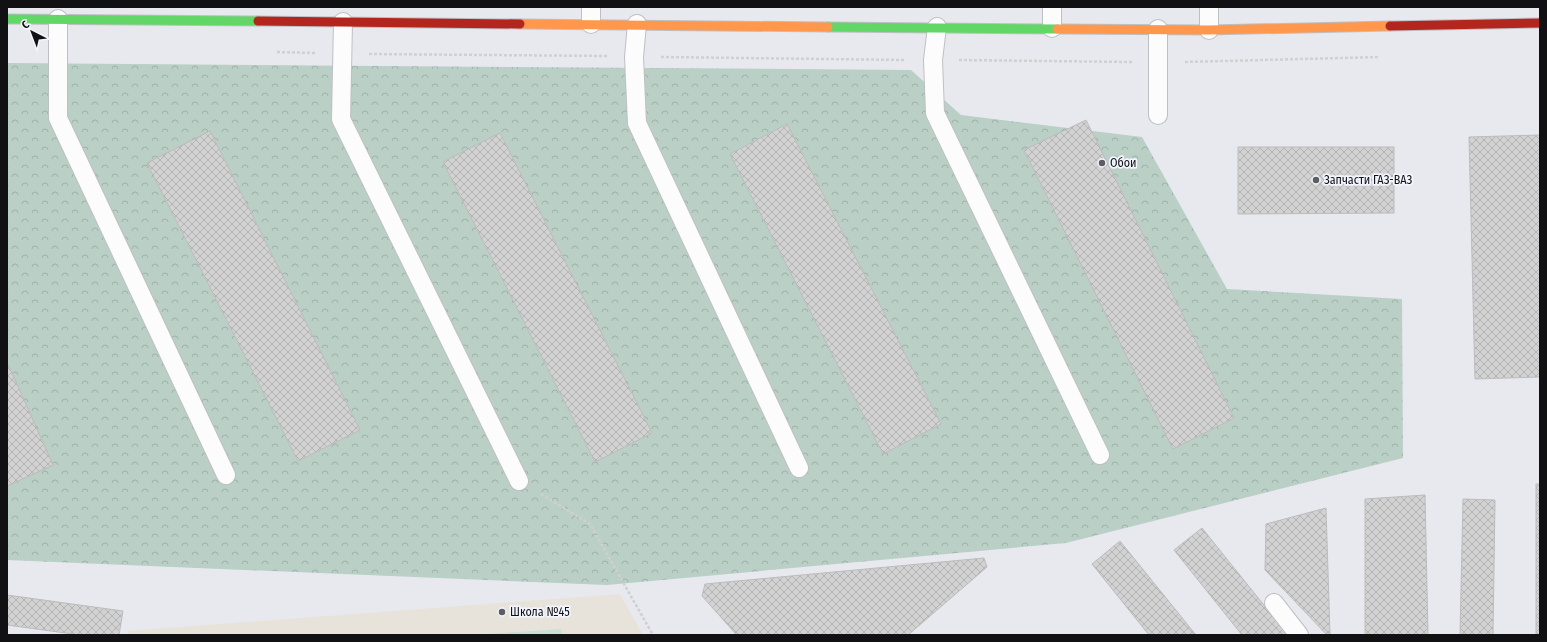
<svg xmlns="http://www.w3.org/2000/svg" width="1547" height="642" font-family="'Fira Sans Condensed',sans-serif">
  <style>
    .education { fill: #e7e3da }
    .grass { fill: #cbdfd6 }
    .forest { fill: url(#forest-crowns) }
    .building { fill: url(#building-cross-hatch); stroke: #bcbbbd }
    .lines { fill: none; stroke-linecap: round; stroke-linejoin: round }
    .lane-casing { stroke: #bfc0c4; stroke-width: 20 }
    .fast-casing { stroke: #bfc0c4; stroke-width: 11 }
    .slow-casing { stroke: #bfc0c4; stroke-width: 11 }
    .jam-casing { stroke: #bfc0c4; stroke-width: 11 }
    .path { stroke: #d0d0d2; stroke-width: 2.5; stroke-dasharray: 3 2; stroke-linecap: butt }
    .lane { stroke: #fcfcfc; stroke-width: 18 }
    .fast { stroke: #63d668; stroke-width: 9 }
    .slow { stroke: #ff974d; stroke-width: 9 }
    .jam { stroke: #b3261e; stroke-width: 9 }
    .poi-dot { fill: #5c5d60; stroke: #f3f5fe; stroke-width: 1.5 }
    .labels { text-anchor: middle; stroke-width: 3.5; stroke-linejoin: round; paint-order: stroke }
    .poi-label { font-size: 12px; fill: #111114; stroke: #f3f5fe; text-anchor: start }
  </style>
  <defs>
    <pattern id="forest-crowns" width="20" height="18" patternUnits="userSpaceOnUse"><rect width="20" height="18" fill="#bacfc5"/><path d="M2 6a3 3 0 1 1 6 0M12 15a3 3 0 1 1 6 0" fill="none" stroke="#9fb1a8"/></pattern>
    <pattern id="building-cross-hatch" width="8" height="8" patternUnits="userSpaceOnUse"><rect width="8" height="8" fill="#d3d2d3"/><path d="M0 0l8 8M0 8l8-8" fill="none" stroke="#b4b3b4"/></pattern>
  </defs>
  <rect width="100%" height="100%" fill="#e8e9ee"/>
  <path class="education" d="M620 594 643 635H128V631Z"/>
  <path class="grass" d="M561 629 562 635H473Z"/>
  <path class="forest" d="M7 63 911 70 961 115 1142 137 1227 289 1402 299 1403 458 1066 543 607 585 7 560Z"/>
  <g class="building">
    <path d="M1086 120 1234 418 1173 449 1024 150Z"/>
    <path d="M787 124 941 424 883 454 730 154Z"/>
    <path d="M210 131 360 430 298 461 147 163Z"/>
    <path d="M500 133 652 433 595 462 443 162Z"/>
    <path d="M1540 135V377L1475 379 1469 137Z"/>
    <path d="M1238 147H1394V213L1238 214Z"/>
    <path d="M7 362 53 465 7 486Z"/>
    <rect x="1536" y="484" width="4" height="151"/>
    <path d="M1425 495 1428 635H1365V499Z"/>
    <path d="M1463 499 1495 500 1493 635H1460Z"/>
    <path d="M1326 508 1330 635H1327L1265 570 1266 524Z"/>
    <path d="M1202 528 1288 635H1242L1174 550Z"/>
    <path d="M1120 541 1196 635H1149L1092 564Z"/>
    <path d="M984 558 987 567 908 635H735V633L702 596 705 584Z"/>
    <path d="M7 595 123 611 119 635H80L7 625Z"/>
  </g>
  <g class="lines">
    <g class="lane-casing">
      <g id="lane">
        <path d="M591 7V24"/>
        <path d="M1052 7V28"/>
        <path d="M1209 7V30"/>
        <path d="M58 19V118L226 475"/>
        <path d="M343 22 341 119 519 481"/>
        <path d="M637 24 634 57 637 123 799 468"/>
        <path d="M937 27 933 60 935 113 1100 455"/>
        <path d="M1158 115V29"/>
        <path d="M1274 603 1299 635"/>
      </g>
    </g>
    <g class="fast-casing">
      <g id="fast">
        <path d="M7 19 258 21"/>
        <path d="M828 27 1057 29"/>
      </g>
    </g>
    <g class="slow-casing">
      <g id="slow">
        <path d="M520 24 828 27"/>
        <path d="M1057 29 1209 30 1390 26"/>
      </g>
    </g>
    <g class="jam-casing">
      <g id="jam">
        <path d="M258 21 520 24"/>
        <path d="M1390 26 1540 23"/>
      </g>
    </g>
    <g class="path">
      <path d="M277 52 316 53"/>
      <path d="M369 54 608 56"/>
      <path d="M661 57 906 60"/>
      <path d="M959 60 1132 62"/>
      <path d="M1185 62 1380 57"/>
      <path d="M541 494 590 524 653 635"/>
    </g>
    <use href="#lane" class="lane"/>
    <use href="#fast" class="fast"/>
    <use href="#slow" class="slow"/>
    <use href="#jam" class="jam"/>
  </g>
  <g class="poi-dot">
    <circle cx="1102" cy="163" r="4"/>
    <circle cx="1316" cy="180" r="4"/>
    <circle cx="502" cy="612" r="4"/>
  </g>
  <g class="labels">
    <g class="poi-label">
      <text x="1110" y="167">Обои</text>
      <text x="1324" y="184">Запчасти ГАЗ-ВАЗ</text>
      <text x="510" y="616">Школа №45</text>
    </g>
  </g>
  <rect width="1547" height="642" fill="none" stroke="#111114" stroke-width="16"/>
  <g transform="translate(32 32) rotate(318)" stroke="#f3f5fe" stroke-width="3" paint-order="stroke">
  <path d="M0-3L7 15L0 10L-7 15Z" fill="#111114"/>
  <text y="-6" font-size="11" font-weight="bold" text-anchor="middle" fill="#111114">С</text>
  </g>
</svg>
